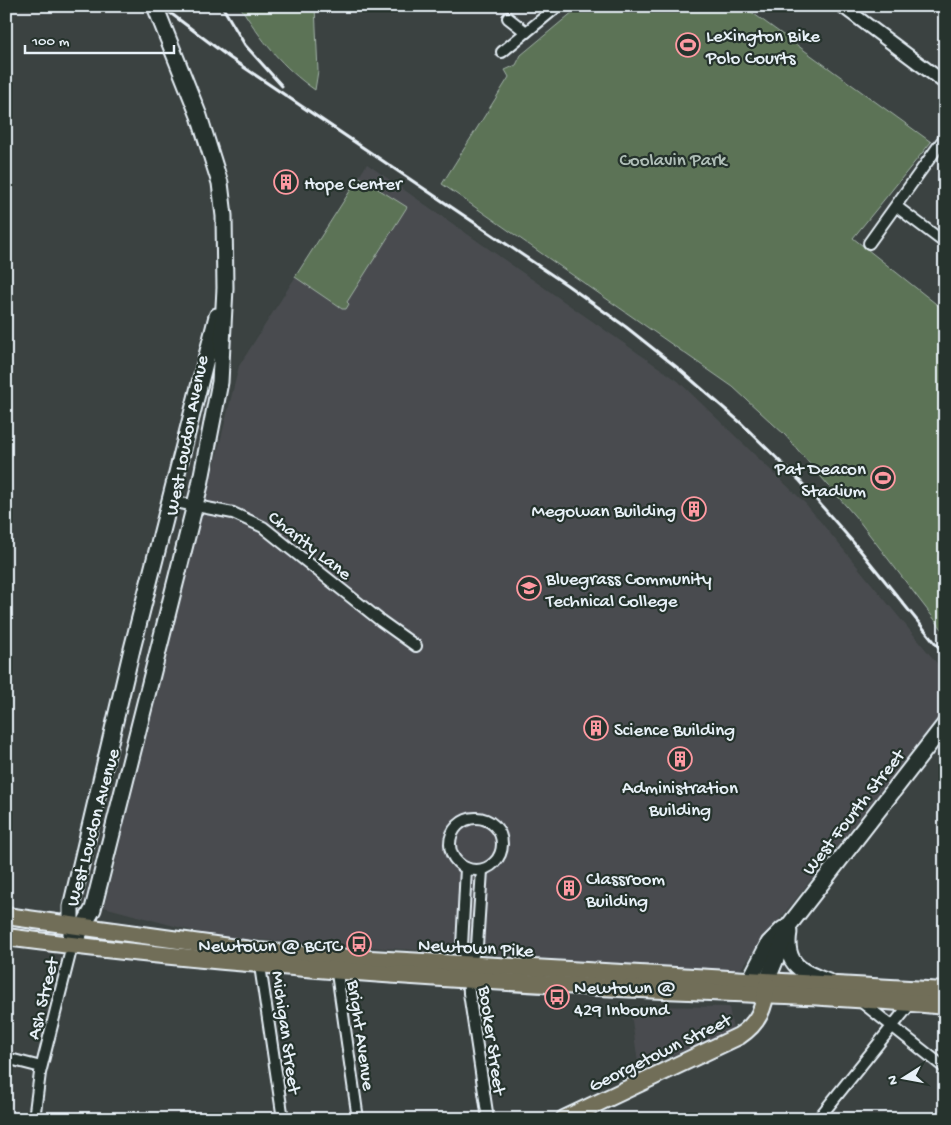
<svg xmlns="http://www.w3.org/2000/svg" width="951" height="1125" font-family="'Gochi Hand',sans-serif">
  <style>
    .built { fill: #494c4f }
    .green { fill: #5c7357; stroke: #a2b2a8 }
    .lines { fill: none; stroke-linecap: round; stroke-linejoin: round }
    .minor-casing { stroke: #e8f1f8; stroke-width: 14 }
    .tertiary-casing { stroke: #e8f1f8; stroke-width: 16 }
    .secondary-casing { stroke: #e8f1f8; stroke-width: 19 }
    .primary-casing { stroke: #e8f1f8; stroke-width: 20 }
    .minor { stroke: #26332d; stroke-width: 10 }
    .tertiary { stroke: #26332d; stroke-width: 12 }
    .secondary { stroke: #26332d; stroke-width: 15 }
    .primary { stroke: #716e59; stroke-width: 16 }
    .rail { stroke: #e8f1f8; stroke-width: 3 }
    .labels { text-anchor: middle; stroke-width: 4.5; stroke-linejoin: round; paint-order: stroke }
    .poi-label { font-size: 19px; fill: #e8f1f8; stroke: #26332d; text-anchor: start }
    .park-label { font-size: 19px; fill: #b0bfb8; stroke: #26332d }
    .street-label { font-size: 19px; fill: #e8f1f8; stroke: #26332d }
  </style>
  <rect width="100%" height="100%" fill="#3b4241"/>
  <filter id="ink" filterUnits="userSpaceOnUse"><feTurbulence type="fractalNoise" baseFrequency=".02" numOctaves="2"/><feDisplacementMap in="SourceGraphic" scale="10" xChannelSelector="R" yChannelSelector="G"/><feConvolveMatrix kernelMatrix="1 2 1 2 8 2 1 2 1" color-interpolation-filters="sRGB"/></filter>
  <g filter="url(#ink)">
    <g class="built">
      <path d="M367 164 678 381 805 503 945 673V709L739 971 215 937 104 907 239 366Z"/>
      <path d="M630 1006 729 1007 733 1030 639 1070Z"/>
    </g>
    <g class="green">
      <path d="M240 6H315L318 71 315 90C282 67 261 40 240 6Z"/>
      <path d="M580 6H743L931 142 853 238 945 311V633L859 521 785 435 733 387 442 184 509 77 505 70 516 65 521 55Z"/>
      <path d="M359 177 407 207 347 302 349 304 346 309H342L295 277Z"/>
    </g>
    <g class="lines">
      <g class="minor-casing">
        <g id="minor">
          <path d="M508 18 526 32"/>
          <path d="M502 52 558 6"/>
          <path d="M897 207 945 243"/>
          <path d="M869 243 945 137"/>
          <path d="M170 501 233 513 263 527 381 621 416 646"/>
          <circle cx="476" cy="844" r="26"/>
          <path d="M466 868 462 946 468 966 469 993 488 1119"/>
          <path d="M259 959 283 1119"/>
          <path d="M336 966 358 1119"/>
          <path d="M468 966 477 946 482 870"/>
          <path d="M859 1000 945 1068"/>
          <path d="M6 1058 41 1067"/>
          <path d="M34 1119 40 1073 72 946"/>
          <path d="M818 1119 911 1003"/>
        </g>
      </g>
      <g class="tertiary-casing">
        <path id="tertiary" d="M842 6 945 83"/>
      </g>
      <g class="secondary-casing">
        <g id="secondary">
          <path d="M789 932C783 966 804 973 831 983"/>
          <path d="M71 935V907L132 649 217 316"/>
          <path d="M72 946 93 909 200 485 220 382 225 288 224 216 220 183 199 116 155 6"/>
          <path d="M750 980 769 943 783 929"/>
          <path d="M767 981 790 924 945 724"/>
        </g>
      </g>
      <g class="primary-casing">
        <g id="primary">
          <path d="M6 916 258 951 334 957 945 991"/>
          <path d="M6 937C197 962 389 976 581 986 702 993 824 994 945 1006"/>
          <path d="M564 1119 739 1036C759 1023 764 1008 767 985"/>
        </g>
      </g>
      <use href="#minor" class="minor"/>
      <use href="#tertiary" class="tertiary"/>
      <use href="#secondary" class="secondary"/>
      <use href="#primary" class="primary"/>
      <g class="rail">
        <path d="M161 6 230 58 567 285 626 327 679 369 741 423 800 481 859 549 945 655"/>
        <path d="M222 6 245 45 282 86"/>
      </g>
    </g>
  </g>
  <defs>
    <g id="stadium-ring" transform="scale(1.25)"><circle r="9.5" fill="#26332d" stroke="#ff9aa2" stroke-width="1.5"/><path d="M0-5a6.5 5 0 1 0 0 10a6.5 5 0 1 0 0-10ZM-3.5-1.8h7v3.6h-7Z" fill="#ff9aa2"/></g>
    <g id="building-ring" transform="scale(1.25)"><circle r="9.5" fill="#26332d" stroke="#ff9aa2" stroke-width="1.5"/><path d="M-4-6H4V6H1V3H-1V6H-4ZM-2.5-4.3h1.7v1.8h-1.7ZM.8-4.3h1.7v1.8H.8ZM-2.5-1h1.7V.8h-1.7ZM.8-1h1.7V.8H.8Z" fill="#ff9aa2"/></g>
    <g id="university-ring" transform="scale(1.25)"><circle r="9.5" fill="#26332d" stroke="#ff9aa2" stroke-width="1.5"/><path d="M0-5L7-2L0 1L-7-2ZM-4 1L0 2.5L4 1V4Q0 6-4 4Z" fill="#ff9aa2"/></g>
    <g id="bus-ring" transform="scale(1.25)"><circle r="9.5" fill="#26332d" stroke="#ff9aa2" stroke-width="1.5"/><path d="M-5-6H5V4H4V6H2V4H-2V6H-4V4H-5ZM-3.5-4V0h7V-4ZM-3.5 1.2v1.5H-2V1.2ZM2 1.2v1.5H3.5V1.2Z" fill="#ff9aa2"/></g>
  </defs>
  <g fill-rule="evenodd">
    <use href="#stadium-ring" x="688" y="45"/>
    <use href="#building-ring" x="286" y="182"/>
    <use href="#stadium-ring" x="883" y="478"/>
    <use href="#building-ring" x="694" y="509"/>
    <use href="#university-ring" x="529" y="588"/>
    <use href="#building-ring" x="596" y="728"/>
    <use href="#building-ring" x="680" y="759"/>
    <use href="#building-ring" x="569" y="888"/>
    <use href="#bus-ring" x="359" y="944"/>
    <use href="#bus-ring" x="557" y="997"/>
  </g>
  <g class="labels">
    <g class="poi-label">
      <text x="706" y="41">Lexington Bike<tspan x="706" dy="22">Polo Courts</tspan></text>
      <text x="304" y="189">Hope Center</text>
      <text x="866" y="474" text-anchor="end">Pat Deacon<tspan x="866" dy="22">Stadium</tspan></text>
      <text x="676" y="516" text-anchor="end">Megowan Building</text>
      <text x="546" y="584">Bluegrass Community<tspan x="546" dy="22">Technical College</tspan></text>
      <text x="614" y="735">Science Building</text>
      <text x="680" y="793" text-anchor="middle">Administration<tspan x="680" dy="22">Building</tspan></text>
      <text x="586" y="884">Classroom<tspan x="586" dy="22">Building</tspan></text>
      <text x="342" y="951" text-anchor="end">Newtown @ BCTC</text>
      <text x="574" y="993">Newtown @<tspan x="574" dy="22">429 Inbound</tspan></text>
    </g>
    <g class="park-label">
      <text x="673" y="165">Coolavin Park</text>
    </g>
    <g class="street-label">
      <text transform="translate(185 435) rotate(-79)" y="7">West Loudon Avenue</text>
      <text transform="translate(311 544) rotate(38)" y="7">Charity Lane</text>
      <text transform="translate(852 811) rotate(-52)" y="7">West Fourth Street</text>
      <text transform="translate(91 827) rotate(-75)" y="7">West Loudon Avenue</text>
      <text transform="translate(476 946) rotate(3)" y="7">Newtown Pike</text>
      <text transform="translate(41 998) rotate(-76)" y="7">Ash Street</text>
      <text transform="translate(288 1032) rotate(82)" y="7">Michigan Street</text>
      <text transform="translate(363 1035) rotate(82)" y="7">Bright Avenue</text>
      <text transform="translate(494 1040) rotate(82)" y="7">Booker Street</text>
      <text transform="translate(659 1051) rotate(-26)" y="7">Georgetown Street</text>
    </g>
  </g>
  <rect width="951" height="1125" fill="none" stroke="#26332d" stroke-width="25"/>
  <rect x="12" y="12" width="926" height="1100" fill="none" stroke="#e8f1f8" stroke-width="2" filter="url(#ink)"/>
  <g transform="translate(904 1078) rotate(259)" stroke="#26332d" stroke-width="4" paint-order="stroke">
  <path d="M0-4L9 19L0 12L-9 19Z" fill="#e8f1f8"/>
  <text y="-8" font-size="14" font-weight="bold" text-anchor="middle" fill="#e8f1f8">N</text>
  </g>
  <path d="M25 45v8h149v-8" fill="none" stroke="#e8f1f8" stroke-width="2.5"/>
  <text x="32" y="45" font-size="15" fill="#e8f1f8" stroke="#26332d" stroke-width="4" paint-order="stroke">100 m</text>
</svg>
